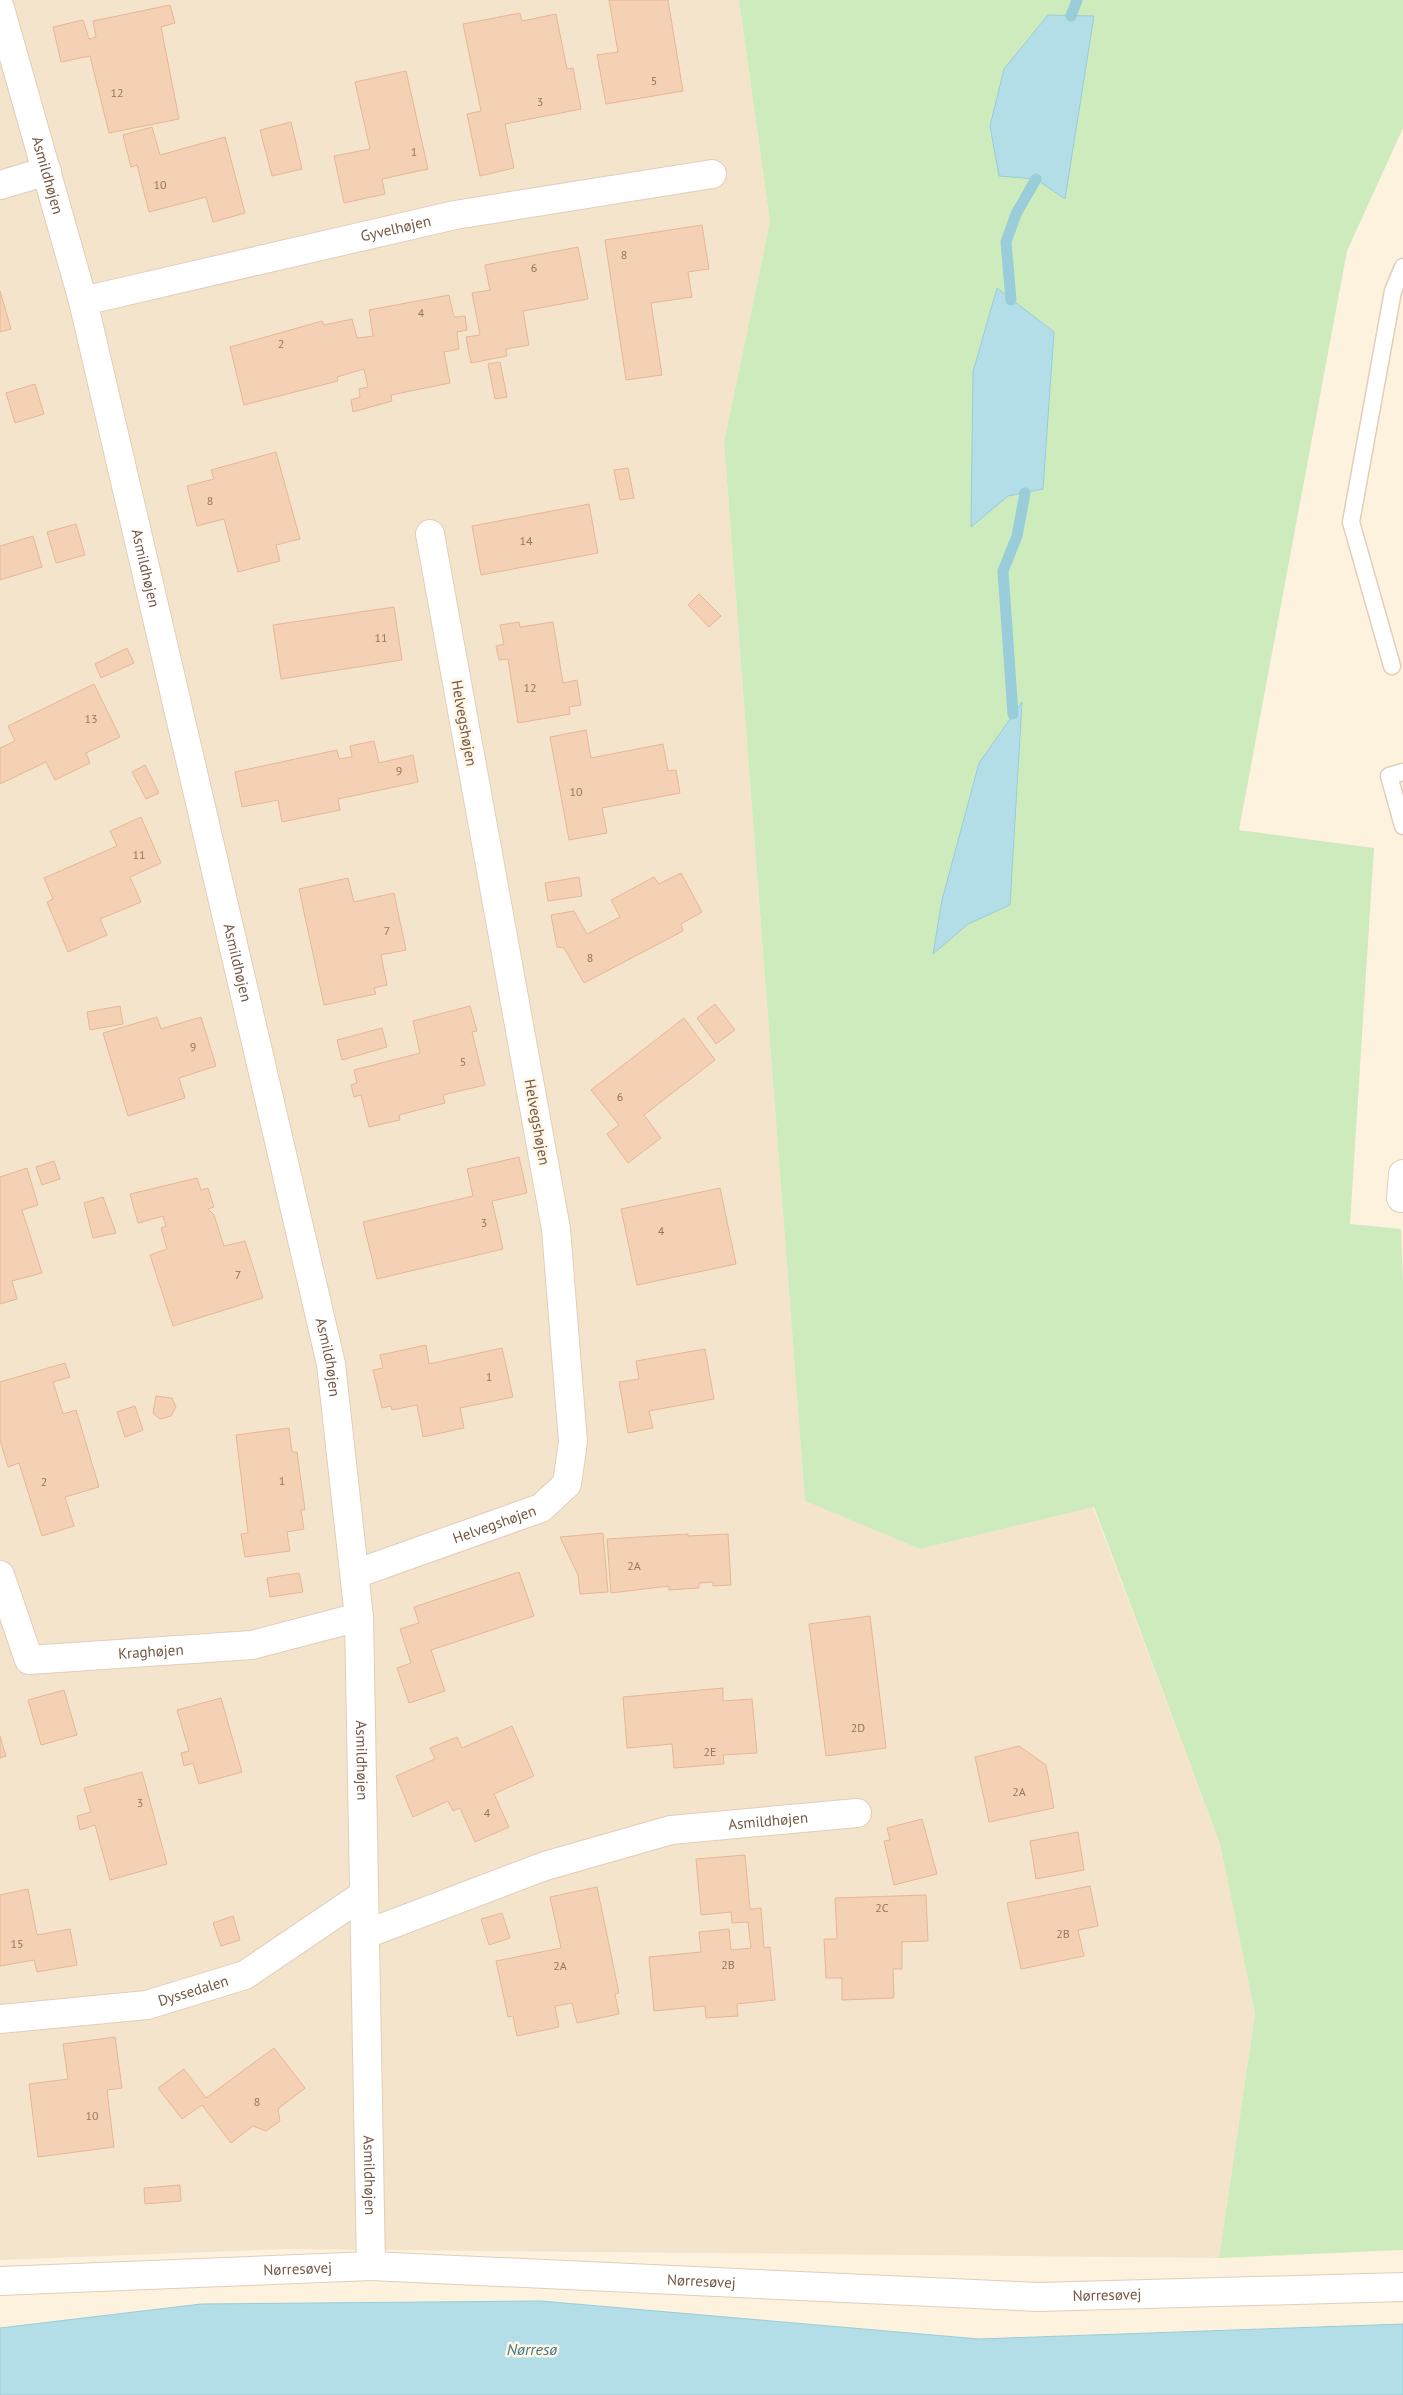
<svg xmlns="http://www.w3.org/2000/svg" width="1403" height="2395" font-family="'PT Sans',sans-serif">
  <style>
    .residential { fill: #f5e4cc }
    .green { fill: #ceebbd }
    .water { fill: #b3dee7; stroke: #98cdd9 }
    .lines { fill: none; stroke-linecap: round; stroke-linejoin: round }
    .stream { stroke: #98cdd9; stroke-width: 11 }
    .building { fill: #f4d0b5; stroke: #e7b794 }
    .service-casing { stroke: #e1ceba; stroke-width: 19 }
    .minor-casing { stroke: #e1ceba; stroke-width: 30 }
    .service { stroke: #fff; stroke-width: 16 }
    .minor { stroke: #fff; stroke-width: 28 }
    .labels { text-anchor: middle; stroke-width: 5; stroke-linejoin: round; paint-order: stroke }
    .number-label { font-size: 12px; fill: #947662 }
    .street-label { font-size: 15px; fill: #745846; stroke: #fff6e6 }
    .water-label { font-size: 16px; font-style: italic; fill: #3e7a89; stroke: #fff6e6 }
  </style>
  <rect width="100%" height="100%" fill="#fdf2de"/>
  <path class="residential" d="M0 0H739L770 222 724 442 805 1501 920 1549 1093 1507 1220 1844 1255 2014 1219 2258 286 2249 0 2260Z"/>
  <path class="green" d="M739 0H1403V128L1347 251 1239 830 1374 848 1350 1224 1401 1229 1403 1282V2250L1219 2258 1255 2014 1220 1844 1094 1507 920 1549 805 1501 724 442 770 222Z"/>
  <g class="water">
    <path d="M1048 15 1094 16 1065 199 1036 179 999 176 990 126 1004 69Z"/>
    <path d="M997 288 1054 332 1043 489 1008 496 971 527 973 372Z"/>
    <path d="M1022 702 1010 905 968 924 933 954 942 900 979 763Z"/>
    <path d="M541 2301 979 2339 1403 2324V2395H0V2328L201 2304Z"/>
  </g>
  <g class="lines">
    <g class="stream">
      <path d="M1071 16 1077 0"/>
      <path d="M1011 300 1006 242 1016 214 1036 179"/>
      <path d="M1013 714 1003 571 1017 536 1025 493"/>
    </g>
  </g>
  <g class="building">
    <path d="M609 0H668L683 91 606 104 597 55 618 52Z"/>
    <path d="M170 5 175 23 161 27 179 119 109 133 90 56 61 62 53 27 83 20 89 39 96 37 93 21Z"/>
    <path d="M520 13 522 21 556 14 567 69 573 68 581 109 505 124 514 168 480 176 467 114 481 111 463 24Z"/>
    <path d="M406 71 428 169 382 179 385 194 344 203 334 156 370 149 355 82Z"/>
    <path d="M291 122 302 169 272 176 260 130Z"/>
    <path d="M152 127 160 155 225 137 245 213 213 222 206 197 149 212 137 165 131 167 123 135Z"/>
    <path d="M702 225 709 269 688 272 692 297 651 303 662 375 626 380 605 240Z"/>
    <path d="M578 247 588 299 523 311 529 345 506 349 507 356 471 363 466 337 480 335 472 293 490 290 485 265Z"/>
    <path d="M0 291 11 329 0 332Z"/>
    <path d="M449 295 454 317 465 316 467 330 457 332 459 349 444 352 450 383 391 395 392 401 353 412 351 400 360 397 359 389 368 387 364 369 337 377 338 381 244 405 230 347 322 321 324 325 352 319 357 338 373 336 369 310Z"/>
    <path d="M500 362 507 397 495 399 488 364Z"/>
    <path d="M35 384 44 414 15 423 6 393Z"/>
    <path d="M276 452 300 539 276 545 280 561 238 572 224 519 197 526 187 486 214 479 211 470Z"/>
    <path d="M628 468 634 498 620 500 614 470Z"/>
    <path d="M589 504 598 553 481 575 472 526Z"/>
    <path d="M76 524 85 555 56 563 47 532Z"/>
    <path d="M33 536 42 567 0 580V546Z"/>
    <path d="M699 594 721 616 709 627 688 605Z"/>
    <path d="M394 607 402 660 281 679 273 625Z"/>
    <path d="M519 622 520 627 553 622 563 683 577 680 581 705 569 707 570 714 518 723 508 659 499 660 496 646 504 644 500 625Z"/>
    <path d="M127 648 134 663 101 678 95 664Z"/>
    <path d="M94 684 120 737 86 753 90 763 55 780 46 762 0 784V748L15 741 8 726Z"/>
    <path d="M586 730 591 758 663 744 668 771 676 770 680 793 602 808 607 833 569 840 550 737Z"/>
    <path d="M374 741 379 763 413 755 418 782 338 799 340 810 282 822 278 800 242 807 235 772 337 750 339 759 352 757 350 746Z"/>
    <path d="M145 765 159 793 146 799 132 772Z"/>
    <path d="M141 817 161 863 130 877 141 902 100 919 107 935 68 952 47 902 53 899 44 878 117 846 110 831Z"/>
    <path d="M681 873 702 912 681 924 683 931 584 983 564 948 557 947 551 915 574 911 587 934 620 917 611 900 654 877 659 884Z"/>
    <path d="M579 877 582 896 548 901 545 883Z"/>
    <path d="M348 878 354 902 394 893 406 950 381 955 387 985 374 988 376 994 324 1005 299 889Z"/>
    <path d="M715 1004 735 1030 716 1044 697 1018Z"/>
    <path d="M120 1006 123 1024 90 1030 87 1012Z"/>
    <path d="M470 1006 477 1031 472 1032 485 1085 443 1095 445 1103 399 1115 400 1120 369 1127 361 1095 354 1097 351 1085 357 1083 354 1070 420 1053 413 1021Z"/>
    <path d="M157 1017 161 1029 201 1017 216 1066 179 1078 185 1098 128 1116 103 1033Z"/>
    <path d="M684 1018 715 1060 644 1115 661 1138 628 1163 607 1134 619 1125 591 1090Z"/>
    <path d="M382 1028 387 1047 342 1060 337 1040Z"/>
    <path d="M519 1157 527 1193 492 1201 503 1249 377 1279 363 1222 473 1196 467 1169Z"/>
    <path d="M54 1161 60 1179 42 1185 36 1167Z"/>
    <path d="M27 1168 38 1205 22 1210 42 1273 12 1281 17 1299 0 1304V1177Z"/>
    <path d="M197 1178 201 1190 208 1188 214 1207 208 1209 214 1215 224 1246 245 1241 263 1298 173 1326 150 1255 167 1249 161 1228 166 1226 163 1216 138 1223 130 1194Z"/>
    <path d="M720 1188 736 1264 637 1285 621 1209Z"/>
    <path d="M103 1197 116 1233 93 1238 84 1203Z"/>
    <path d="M426 1345 429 1364 502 1348 513 1397 460 1408 464 1428 423 1437 417 1405 392 1410 391 1406 382 1408 373 1370 383 1368 380 1355Z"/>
    <path d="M705 1349 714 1399 649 1411 653 1428 628 1433 619 1382 639 1379 636 1361Z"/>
    <path d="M65 1363 70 1377 53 1382 63 1414 76 1410 99 1487 65 1497 74 1526 42 1536 19 1463 8 1467 0 1440V1382Z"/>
    <path d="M156 1396 172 1398 176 1407 171 1416 160 1419 153 1413Z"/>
    <path d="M135 1406 143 1430 125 1437 117 1412Z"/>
    <path d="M289 1428 292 1452H297L305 1510H301L304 1529 287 1532 290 1551 245 1557 241 1534 248 1533 236 1435Z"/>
    <path d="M603 1533 608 1592 580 1594 578 1575 560 1537Z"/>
    <path d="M688 1534V1536L728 1534 731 1585 713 1586V1582L699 1583V1588L669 1590V1586L611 1593 607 1539Z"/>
    <path d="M519 1572 534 1616 431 1650 445 1691 409 1703 397 1668 411 1663 400 1629 419 1623 414 1607Z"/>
    <path d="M299 1573 303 1592 270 1597 267 1578Z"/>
    <path d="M870 1616 886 1748 826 1756 809 1624Z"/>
    <path d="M723 1688V1701L752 1699 757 1753 723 1755 724 1764 674 1768 672 1744 627 1748 623 1697Z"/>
    <path d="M64 1690 77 1735 41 1745 28 1700Z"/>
    <path d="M221 1698 242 1772 199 1784 193 1763 184 1766 181 1753 189 1751 177 1710Z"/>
    <path d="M512 1726 534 1776 494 1794 509 1827 475 1842 460 1808 453 1811 448 1801 413 1817 396 1776 435 1759 430 1748 457 1737 462 1748Z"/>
    <path d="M0 1736 6 1756 0 1758Z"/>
    <path d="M1019 1746 1046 1765 1054 1808 989 1822 975 1757Z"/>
    <path d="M142 1772 167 1864 110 1880 95 1825 80 1830 77 1816 91 1812 84 1788Z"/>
    <path d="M922 1819 937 1874 894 1885 884 1841 890 1840 887 1828Z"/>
    <path d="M1078 1832 1084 1870 1036 1879 1030 1841Z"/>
    <path d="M745 1855 750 1909 761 1908 764 1948 770 1947 775 2000 737 2004 738 2016 706 2018 705 2006 654 2011 649 1957 701 1952 699 1932 729 1929 731 1950 751 1948 748 1922 732 1923 731 1912 701 1915 696 1859Z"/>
    <path d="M1090 1886 1098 1926 1078 1930 1084 1956 1021 1969 1007 1903Z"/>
    <path d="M597 1887 619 1993 615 1994 619 2014 577 2023 572 2003 555 2006 559 2027 517 2036 513 2016 508 2017 496 1961 561 1948 550 1897Z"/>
    <path d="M28 1889 37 1935 70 1929 77 1965 37 1972 34 1960 0 1966V1895Z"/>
    <path d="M926 1895 928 1941 902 1942V1969H893L894 1998 842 2000V1978H826L824 1939H837L835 1898Z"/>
    <path d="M502 1913 510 1938 489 1945 481 1919Z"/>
    <path d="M233 1916 240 1940 221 1946 213 1923Z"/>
    <path d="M115 2037 122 2088 107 2090 114 2147 38 2157 29 2084 68 2079 63 2044Z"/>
    <path d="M274 2048 305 2088 278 2109 280 2121 266 2131 253 2126 231 2143 202 2105 182 2119 158 2088 184 2069 206 2098Z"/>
    <path d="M180 2185 181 2201 145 2204 144 2188Z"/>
  </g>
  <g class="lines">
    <g class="service-casing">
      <g id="service">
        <path d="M1392 666 1351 522 1393 291 1403 267"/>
        <path d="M1403 772 1389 776 1403 826"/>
      </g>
    </g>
    <g class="minor-casing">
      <g id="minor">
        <path id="s1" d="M0 8 83 301 331 1364 359 1617 371 2266"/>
        <path d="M0 185 47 171"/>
        <path id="s2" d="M83 301 455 215 712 174"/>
        <path d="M1401 1198 1403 1174"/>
        <path id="s3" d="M355 1574 541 1508 567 1484 573 1442 556 1229 430 534"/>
        <path id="s4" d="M0 1575 29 1660 252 1645 359 1617"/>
        <path id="s5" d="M366 1934 545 1866 671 1830 857 1813"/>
        <path id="s6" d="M0 2019 147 2005 245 1975 363 1895"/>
        <path id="s7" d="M0 2281 371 2266 1039 2297 1403 2287"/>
      </g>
    </g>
    <use href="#service" class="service"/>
    <use href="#minor" class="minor"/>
  </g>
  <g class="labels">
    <g class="number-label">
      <text x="654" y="85">5</text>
      <text x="117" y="97">12</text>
      <text x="540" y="106">3</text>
      <text x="414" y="156">1</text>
      <text x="160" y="189">10</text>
      <text x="624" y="259">8</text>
      <text x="534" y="272">6</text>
      <text x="421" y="317">4</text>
      <text x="281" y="348">2</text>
      <text x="210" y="505">8</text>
      <text x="526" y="545">14</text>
      <text x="381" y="642">11</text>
      <text x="530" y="692">12</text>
      <text x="91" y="723">13</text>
      <text x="399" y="775">9</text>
      <text x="576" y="796">10</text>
      <text x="139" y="859">11</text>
      <text x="387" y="935">7</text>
      <text x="590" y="962">8</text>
      <text x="193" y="1051">9</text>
      <text x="463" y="1066">5</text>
      <text x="620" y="1101">6</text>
      <text x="484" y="1227">3</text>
      <text x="661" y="1235">4</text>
      <text x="238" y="1279">7</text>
      <text x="489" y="1381">1</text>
      <text x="282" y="1485">1</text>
      <text x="44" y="1486">2</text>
      <text x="634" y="1570">2A</text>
      <text x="858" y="1732">2D</text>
      <text x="710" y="1756">2E</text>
      <text x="1019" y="1796">2A</text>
      <text x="140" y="1807">3</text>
      <text x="487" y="1817">4</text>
      <text x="882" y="1912">2C</text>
      <text x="1063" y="1938">2B</text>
      <text x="17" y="1948">15</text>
      <text x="728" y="1969">2B</text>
      <text x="560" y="1970">2A</text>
      <text x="257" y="2106">8</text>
      <text x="92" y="2120">10</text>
    </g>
    <g class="street-label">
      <text dy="5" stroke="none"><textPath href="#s1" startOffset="174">Asmildhøjen</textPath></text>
      <text dy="5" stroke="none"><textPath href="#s2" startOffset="321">Gyvelhøjen</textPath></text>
      <text dy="5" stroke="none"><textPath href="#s1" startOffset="579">Asmildhøjen</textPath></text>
      <text transform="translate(464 723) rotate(80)" y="5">Helvegshøjen</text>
      <text dy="5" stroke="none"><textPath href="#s1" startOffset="984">Asmildhøjen</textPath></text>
      <text transform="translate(537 1122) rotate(80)" y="5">Helvegshøjen</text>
      <text dy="5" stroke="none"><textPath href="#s1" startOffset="1389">Asmildhøjen</textPath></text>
      <text dy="5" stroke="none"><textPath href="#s3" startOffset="148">Helvegshøjen</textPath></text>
      <text dy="5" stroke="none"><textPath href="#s4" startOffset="212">Kraghøjen</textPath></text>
      <text dy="5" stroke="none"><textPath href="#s1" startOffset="1794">Asmildhøjen</textPath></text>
      <text dy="5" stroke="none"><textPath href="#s5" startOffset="420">Asmildhøjen</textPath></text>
      <text dy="5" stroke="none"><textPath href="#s6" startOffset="196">Dyssedalen</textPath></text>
      <text dy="5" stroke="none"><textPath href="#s1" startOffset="2209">Asmildhøjen</textPath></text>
      <text dy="5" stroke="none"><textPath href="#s7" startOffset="298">Nørresøvej</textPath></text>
      <text dy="5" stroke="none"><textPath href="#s7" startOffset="702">Nørresøvej</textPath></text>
      <text dy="5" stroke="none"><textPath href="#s7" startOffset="1108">Nørresøvej</textPath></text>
    </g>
    <g class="water-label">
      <text x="532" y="2355">Nørresø</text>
    </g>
  </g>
</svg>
